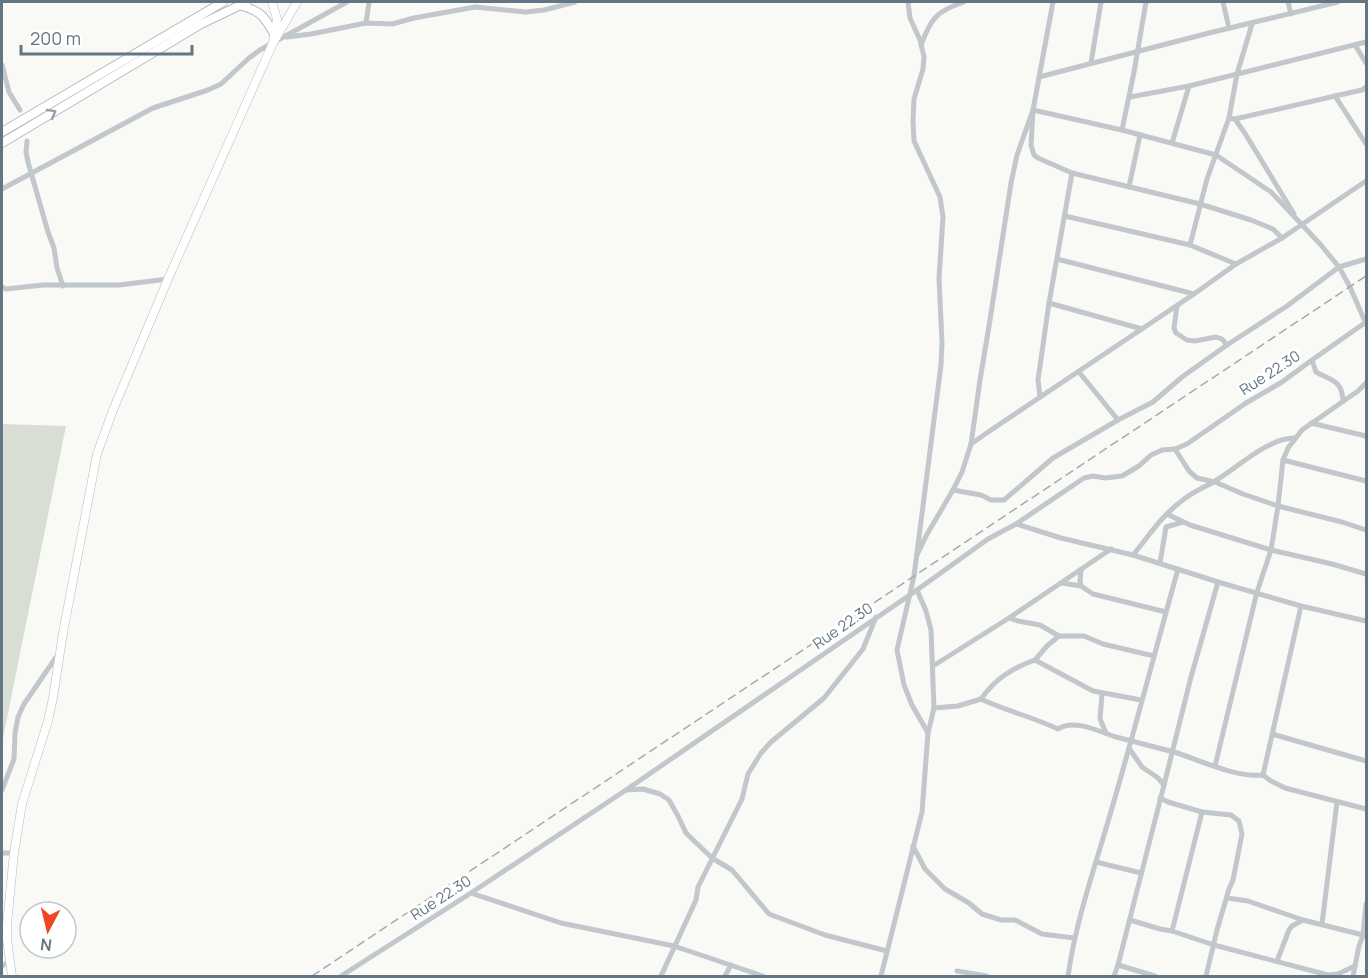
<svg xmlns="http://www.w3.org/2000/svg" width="1368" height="978" font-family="Manrope,sans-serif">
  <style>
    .green { fill: #d9ded5 }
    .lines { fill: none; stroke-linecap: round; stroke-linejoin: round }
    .secondary-casing { stroke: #b4bbc0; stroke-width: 9 }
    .primary-casing { stroke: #b5bbbf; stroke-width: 10 }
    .street { stroke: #c2c7cb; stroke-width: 5 }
    .secondary { stroke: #fff; stroke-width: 8 }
    .primary { stroke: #fff; stroke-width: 8 }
    .rail { stroke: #a3abb1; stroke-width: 1.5; stroke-dasharray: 9 4.5; stroke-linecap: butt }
    .oneway { stroke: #91a0a8 }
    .labels { text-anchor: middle; stroke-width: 6; stroke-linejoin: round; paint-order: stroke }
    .street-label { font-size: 15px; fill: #627783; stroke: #fff }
  </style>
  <rect width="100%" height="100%" fill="#f9f9f6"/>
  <path class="green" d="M2 424 66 426 2 743Z"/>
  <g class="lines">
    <g class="secondary-casing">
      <g id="secondary">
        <path d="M272 2 277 19 273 43 297 2"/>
        <path d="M12 976 7 939V924L14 853 22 804 48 721 53 698 63 633 97 454 113 410 168 279 273 43"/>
      </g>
    </g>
    <g class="primary-casing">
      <g id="primary">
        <path d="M239 5C260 11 264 15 274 34"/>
        <path d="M2 132 223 2"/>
        <path d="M2 143 201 24 247 2"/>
      </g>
    </g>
    <g class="street">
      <path d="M908 2 910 18 920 40 924 57 923 69 914 99 913 121 914 141 940 197 943 217 939 278 942 343 941 365 914 576 897 650 904 685 912 705 928 733"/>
      <path d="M1053 2 1033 110 1031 145 1034 155 1038 158 1072 173 1200 204 1251 220 1273 229 1282 238"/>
      <path d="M1223 2 1229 28"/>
      <path d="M1288 2 1291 14"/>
      <path d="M366 23 369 2"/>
      <path d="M287 37 311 34 366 23 392 24 414 18 475 7 526 12 544 10 575 2"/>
      <path d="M921 45C931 18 937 11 964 2"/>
      <path d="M1355 45 1366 63"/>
      <path d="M1091 63 1101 2"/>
      <path d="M2 65 9 92 20 110"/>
      <path d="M1039 77 1209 33 1338 2"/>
      <path d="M1335 96 1366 144"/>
      <path d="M1130 97 1189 86 1366 42"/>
      <path d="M1229 118 1235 119 1335 96 1362 90 1366 87"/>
      <path d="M1235 119 1246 135 1294 214"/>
      <path d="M1122 130 1134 72 1146 2"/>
      <path d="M27 141 26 152 28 162 48 232 54 248 57 268 63 286"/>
      <path d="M1172 143 1189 86"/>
      <path d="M1129 187 1140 135"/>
      <path d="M2 189 153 108 208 90 221 84 249 58 260 50 347 2"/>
      <path d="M1065 216 1190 245 1236 264"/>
      <path d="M1190 245 1207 179 1229 118 1237 74 1252 24"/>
      <path d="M1057 259 1194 294"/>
      <path d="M2 287 6 289 43 285H119L168 279"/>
      <path d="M1049 303 1142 329"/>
      <path d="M1177 306 1174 328 1176 333 1187 340 1195 341 1216 337 1222 339 1227 345"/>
      <path d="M1312 360 1316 372C1332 381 1342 380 1343 401"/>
      <path d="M1079 372 1118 420"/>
      <path d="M1040 397 1038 380 1049 303 1072 173"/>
      <path d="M1311 423 1366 436"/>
      <path d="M971 444 991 430 1194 294 1236 264 1282 238 1366 181"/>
      <path d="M1175 449 1189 471 1197 478 1215 482 1243 494 1278 506 1342 522 1366 530"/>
      <path d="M1283 460 1366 481"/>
      <path d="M953 490 981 495 991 500H1004L1053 458 1118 420 1153 402 1182 377 1227 345 1287 306 1339 267 1366 259"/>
      <path d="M1167 514 1190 525 1271 550 1332 564 1366 574"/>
      <path d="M1016 524 1061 538 1133 555 1218 582 1301 606 1366 621"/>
      <path d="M917 555 926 536 953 490 962 472 971 444 980 380 990 320 1011 183 1017 155 1033 110 1122 130 1216 155 1271 192 1321 245 1339 267 1350 287 1366 324"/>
      <path d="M1133 555C1143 543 1152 530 1162 519 1173 507 1188 495 1202 488 1208 485 1213 483 1218 479 1239 466 1269 438 1294 438"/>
      <path d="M1160 563 1166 527 1183 522"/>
      <path d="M1081 570 1080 581 1081 586 1093 594 1166 612"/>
      <path d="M1062 583 1081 586"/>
      <path d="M1009 618 1018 621 1040 625 1059 636H1084L1103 644 1154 656"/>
      <path d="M1059 636 1047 646 1035 660 1093 691 1141 700"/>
      <path d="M1035 660C1012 668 995 679 981 699 1006 711 1033 717 1058 729 1074 718 1100 732 1116 737 1135 742 1154 747 1174 752 1200 760 1236 778 1263 775L1301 606"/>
      <path d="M933 666 1009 618 1111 549"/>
      <path d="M1102 694 1100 719 1106 733"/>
      <path d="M934 708 958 706 981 699"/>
      <path d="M1272 734 1366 761"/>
      <path d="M1129 748 1142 767 1158 778 1164 785 1118 965 1155 976"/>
      <path d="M1215 766 1257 592 1271 550 1278 506 1283 460 1288 448 1302 430 1358 391 1366 383"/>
      <path d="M1263 775 1271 781 1285 788 1366 809"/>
      <path d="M1164 785 1191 677 1218 582"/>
      <path d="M2 790 14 759 15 733 18 717 24 704 59 653"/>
      <path d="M627 790 643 789 660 794 669 800 678 816 686 833 712 858 732 870 769 914 825 935 887 951"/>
      <path d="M1160 798 1168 802 1202 812"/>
      <path d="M913 846 925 869 945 889 969 903 982 914 1001 920H1015L1042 934 1074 938"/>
      <path d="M2 853H14"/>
      <path d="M1096 862 1141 873"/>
      <path d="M471 893 561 923 674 946 763 976"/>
      <path d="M1227 898 1248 901 1303 920"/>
      <path d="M1130 920 1160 929 1172 931 1202 812 1231 815 1239 821 1242 834 1233 880 1229 889 1217 930 1206 976"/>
      <path d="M1322 924 1337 802"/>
      <path d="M1172 931 1214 945 1328 975 1338 974 1355 966"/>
      <path d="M1277 961 1289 930 1292 926 1303 920 1363 935 1366 904"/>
      <path d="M2 966 10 961"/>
      <path d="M957 971 987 976"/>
      <path d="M341 976 471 893 626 790 917 590 988 539 1016 524 1084 478 1093 476 1105 478 1122 476 1139 466 1151 455 1162 450 1175 449 1187 444 1246 403 1282 382 1312 360 1366 322"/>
      <path d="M661 976 696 900 698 887 742 799 748 774 761 753 771 742 824 698 863 649 876 617"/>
      <path d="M725 976 731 965"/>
      <path d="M881 976 922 812 928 733 934 708 931 630 926 611 917 590"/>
      <path d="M1068 976C1076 919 1096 864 1112 808 1135 729 1156 648 1178 569"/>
      <path d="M1114 976 1118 965"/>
      <path d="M1353 976 1359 946 1363 935 1366 936"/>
    </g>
    <use href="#secondary" class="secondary"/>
    <use href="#primary" class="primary"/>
    <path class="rail" d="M312 976 1366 276"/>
  </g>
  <defs><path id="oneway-chevron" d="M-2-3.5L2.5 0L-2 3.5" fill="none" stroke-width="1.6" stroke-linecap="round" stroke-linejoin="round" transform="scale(1.5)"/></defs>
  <use class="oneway" href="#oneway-chevron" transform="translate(52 113) rotate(-30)"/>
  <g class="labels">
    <g class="street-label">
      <text transform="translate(1270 373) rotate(-33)" y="5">Rue 22.30</text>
      <text transform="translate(843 626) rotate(-35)" y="5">Rue 22.30</text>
      <text transform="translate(441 898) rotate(-33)" y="5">Rue 22.30</text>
    </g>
  </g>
  <rect width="1368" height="978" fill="none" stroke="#627783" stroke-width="6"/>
  <g transform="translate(48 930) rotate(187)"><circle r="28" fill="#ffffff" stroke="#c0c9cd" stroke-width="1.5"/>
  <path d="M0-4.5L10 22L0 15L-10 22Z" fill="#ee4722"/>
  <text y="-9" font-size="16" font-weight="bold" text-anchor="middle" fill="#627783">N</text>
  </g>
  <path d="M21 45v9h171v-9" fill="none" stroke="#627783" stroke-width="3"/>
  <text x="30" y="45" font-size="18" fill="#627783" stroke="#ffffff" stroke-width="4.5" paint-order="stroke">200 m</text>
</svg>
